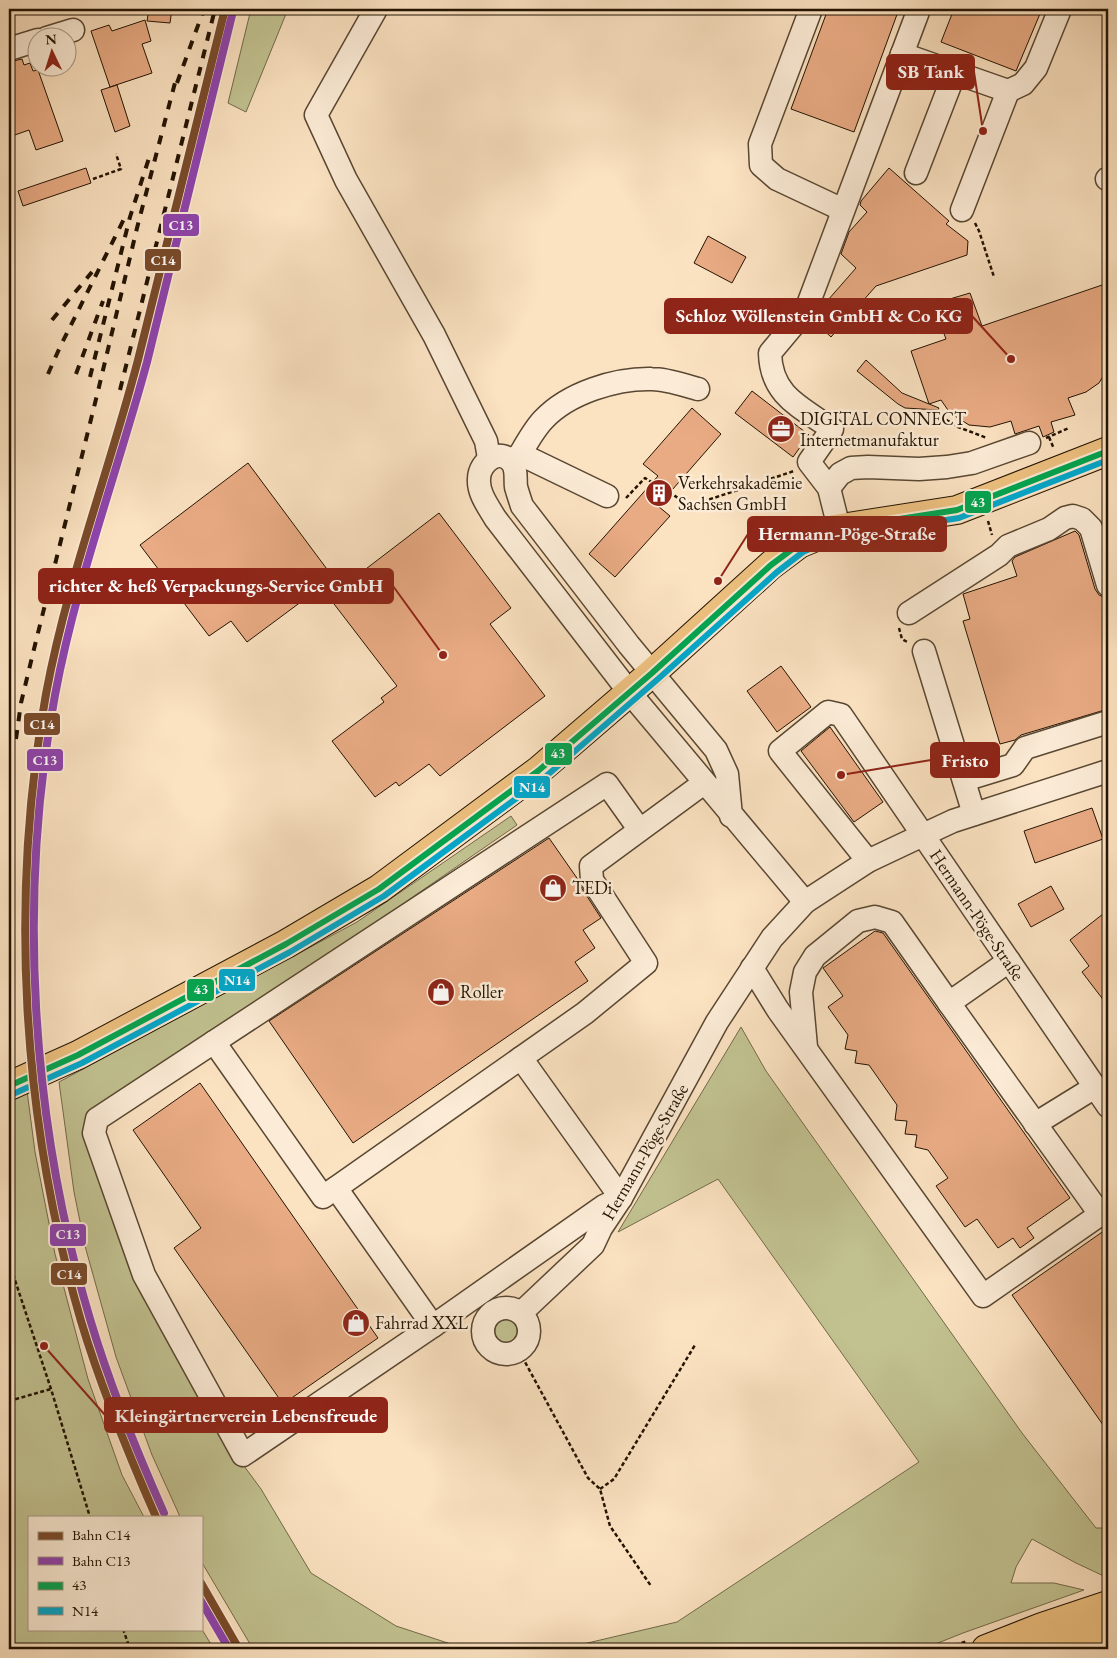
<svg xmlns="http://www.w3.org/2000/svg" width="1117" height="1658" font-family="'EB Garamond',serif">
  <style>
    .green { fill: #c2c291; stroke: #726a4a }
    .building { fill: #e9ab84; stroke: #231302 }
    .lines { fill: none; stroke-linecap: round; stroke-linejoin: round }
    .minor-casing { stroke: #594732; stroke-width: 25 }
    .major-casing { stroke: #231302; stroke-width: 30 }
    .path { stroke: #231302; stroke-width: 2.5; stroke-dasharray: 4 2.5; stroke-linecap: butt }
    .minor { stroke: #fcecd7; stroke-width: 22 }
    .major { stroke: #eec180; stroke-width: 28 }
    .rail { stroke: #231302; stroke-width: 4; stroke-dasharray: 9 9; stroke-linecap: butt }
    .bus-1-casing { stroke: #fcecd7; stroke-width: 10 }
    .bus-2-casing { stroke: #fcecd7; stroke-width: 10 }
    .bus-1 { stroke: #00a651; stroke-width: 6 }
    .bus-2 { stroke: #00a9ce; stroke-width: 6 }
    .rail-1-casing { stroke: #fcecd7; stroke-width: 11 }
    .rail-2-casing { stroke: #fcecd7; stroke-width: 11 }
    .rail-1 { stroke: #7a4b2a; stroke-width: 8 }
    .rail-2 { stroke: #8e44ad; stroke-width: 8 }
    .labels { text-anchor: middle; stroke-width: 5; stroke-linejoin: round; paint-order: stroke }
    .poi-label { font-size: 18px; fill: #231302; stroke: #fcecd7; text-anchor: start }
    .street-label { font-size: 18px; fill: #231302; stroke: #fcecd7 }
    .leader { fill: none; stroke: #8f2418; stroke-width: 2 }
    .callout-dot { fill: #8f2418; stroke: #fcecd7; stroke-width: 2 }
    .callout { fill: #8f2418; stroke: #8f2418; stroke-width: 2 }
    .callout-label { font-size: 19px; text-anchor: middle; font-weight: bold; fill: #fff }
    .line-badge { stroke: #fcecd7; stroke-width: 2 }
    .badge-label { font-size: 14px; text-anchor: middle; font-weight: bold; fill: #fff }
  </style>
  <rect width="100%" height="100%" fill="#fbe2c1"/>
  <filter id="stains"><feTurbulence type="fractalNoise" baseFrequency=".004" numOctaves="4"/><feColorMatrix values="0 0 0 0 .2 0 0 0 0 .09 0 0 0 0 .02 0 0 0 .5 -.17"/></filter>
  <radialGradient id="worn" r=".72"><stop offset=".6" stop-color="#630" stop-opacity="0"/><stop offset="1" stop-color="#630" stop-opacity=".3"/></radialGradient>
  <g class="green">
    <path d="M251 9H288L246 112 228 103Z"/>
    <path d="M511 816 517 825 365 930 92 1113 138 1278 244 1466 261 1489 311 1573 396 1626 463 1648 471 1649H253L201 1561V1517H180L177 1510 152 1455 116 1357 85 1246 74 1192 59 1082 357 922Z"/>
    <path d="M741 1027 766 1071 1022 1433 1096 1528H1108V1578L1076 1563 1032 1539 1016 1567 1011 1583H1054L1084 1590 963 1633 923 1649H562L677 1622 919 1462 718 1179 618 1232Z"/>
    <path d="M27 1091 35 1152 55 1254 88 1379 122 1475 144 1517H29V1629H201V1628L214 1649H9V1100Z"/>
    <circle cx="506" cy="1331" r="15"/>
  </g>
  <g class="building">
    <path d="M149 9H172L170 23 147 21Z"/>
    <path d="M828 9H899L854 132 791 109Z"/>
    <path d="M954 9H1042L1016 71 941 42Z"/>
    <path d="M145 20 151 41 142 44 152 73 110 87 91 31 109 25 112 31Z"/>
    <path d="M22 59 24 65 30 63 33 71 38 70 63 141 36 150 29 130 9 137V62Z"/>
    <path d="M117 85 130 126 115 132 101 90Z"/>
    <path d="M86 168 91 183 23 206 18 191Z"/>
    <path d="M889 168 949 221 946 224 968 241 967 255 876 286 831 337 814 321 821 308 856 268 841 254 849 232 867 212 860 205 861 201Z"/>
    <path d="M708 236 746 257 732 283 694 263Z"/>
    <path d="M1108 283V326H1106L1108 337V366L1107 370 1099 383 1086 392 1068 398 1075 415 1051 422 1054 432 1043 437 1039 426 1015 434 1011 421 990 427 969 425 950 413 941 400 929 404 911 351 946 339 933 304 970 293 982 326Z"/>
    <path d="M866 360 902 393 939 408 938 410 905 408 898 404 857 371Z"/>
    <path d="M752 391 809 435 793 457 735 413Z"/>
    <path d="M692 408 721 434 658 506 670 516 615 577 589 554 658 476 643 464Z"/>
    <path d="M248 463 341 588 439 513 511 608 490 624 545 696 440 776 429 764 399 786 396 782 375 797 332 741 384 702 381 698 397 686 321 587 247 642 231 621 209 636 140 545Z"/>
    <path d="M1075 531 1079 535 1095 589 1099 595 1106 598 1108 606V709L1021 735 1015 740 1000 744 963 621 970 619 963 594 1017 576 1012 561 1015 557Z"/>
    <path d="M781 666 811 707 777 732 747 691Z"/>
    <path d="M830 727 883 802 854 822 801 751Z"/>
    <path d="M1092 808 1103 839 1035 863 1024 831Z"/>
    <path d="M549 838 579 881 581 887 601 918 583 930 595 948 575 962 588 981 353 1143 269 1021Z"/>
    <path d="M1051 886 1064 909 1031 927 1018 904Z"/>
    <path d="M1108 910V1006L1082 972 1089 966 1070 940Z"/>
    <path d="M875 931 883 933 1070 1198 1027 1228 1034 1238 1020 1248 1013 1238 998 1248 977 1219 965 1227 936 1186 948 1178 928 1150 915 1147 917 1135 905 1134 907 1121 895 1120 897 1105 869 1065 855 1063 857 1051 845 1049 848 1035 828 1007 843 996 823 968Z"/>
    <path d="M200 1083 378 1338 283 1404 174 1248 201 1228 133 1130Z"/>
    <path d="M1108 1228V1432L1012 1295Z"/>
  </g>
  <g class="lines">
    <g class="minor-casing">
      <g id="minor">
        <path d="M376 9 316 115 346 180 434 335 486 441 489 458"/>
        <path d="M811 9 760 144 761 165 777 179 843 210"/>
        <path d="M47 38 73 30"/>
        <path d="M9 49 38 40"/>
        <path d="M902 54 1008 91 1023 84 1036 68 1060 9"/>
        <path d="M916 173 955 72"/>
        <path d="M1107 179H1108"/>
        <path d="M962 210 1008 91"/>
        <path d="M520 454 607 496"/>
        <path d="M514 465C523 450 531 433 543 420 568 393 616 378 652 379 667 379 683 385 698 389"/>
        <path d="M829 488 840 474 851 468 868 467 919 469 947 467 972 463 1029 443"/>
        <path d="M839 528 829 488 809 462 832 429C801 407 771 396 770 353L806 310 919 9"/>
        <path d="M909 613 999 555 1008 546 1049 529 1065 518 1073 516 1082 519 1091 528 1108 585"/>
        <path d="M924 651 974 814"/>
        <path d="M964 780 1013 765 1025 748 1108 722"/>
        <path d="M731 816 727 774 716 750 629 645 522 506C520 500 518 494 516 487 515 480 517 471 513 464 502 446 479 461 479 479 478 493 488 506 495 518L630 693 805 902"/>
        <path d="M639 829 607 784 214 1042 323 1197 585 1013 646 963 592 880 591 866 704 783"/>
        <path d="M868 861 780 751 828 712 841 715 923 835 953 821 1108 771"/>
        <path d="M752 968 778 1010 983 1296 1108 1209"/>
        <path d="M949 1003 1100 1214"/>
        <path d="M214 1042 97 1119 94 1133 144 1275 243 1455 433 1326 604 1206 621 1198 521 1058"/>
        <path d="M806 1047 801 992 805 972 815 956 858 921 875 917 892 922 949 1003 1009 961"/>
        <path d="M1035 1124 1095 1087"/>
        <path d="M336 1188 433 1326"/>
        <circle cx="506" cy="1331" r="23"/>
        <path d="M521 1313 593 1245 601 1228 621 1198 717 1022 772 938 805 902 868 861 923 835 1108 1106"/>
      </g>
    </g>
    <g class="major-casing">
      <g id="major">
        <path d="M9 1086 78 1055 286 944 379 889 538 771 652 673 771 565 799 544 835 529 957 510 1108 451"/>
        <path d="M986 1649 1042 1627 1108 1605"/>
        <path d="M1045 1649 1108 1627"/>
      </g>
    </g>
    <g class="path">
      <path d="M93 179 121 169 116 154"/>
      <path d="M975 223 979 231 994 277"/>
      <path d="M935 413 958 427 987 438"/>
      <path d="M1049 437 1054 449"/>
      <path d="M1046 438 1069 428"/>
      <path d="M669 492 690 506 794 471"/>
      <path d="M626 498 645 478 656 485"/>
      <path d="M988 521 992 535"/>
      <path d="M899 628 902 639 909 643"/>
      <path d="M9 1262 51 1389 90 1517"/>
      <path d="M519 1351 588 1478 600 1489 610 1526 651 1586"/>
      <path d="M9 1401 51 1389"/>
      <path d="M600 1489 614 1479 695 1345"/>
      <path d="M123 1629 130 1649"/>
      <path d="M943 1649 967 1641"/>
    </g>
    <use href="#minor" class="minor"/>
    <use href="#major" class="major"/>
    <g class="rail">
      <path d="M177 83 204 9"/>
      <path d="M52 320 92 272"/>
      <path d="M48 374 60 347 125 217"/>
      <path d="M76 374 103 301"/>
      <path d="M90 377 130 217 149 158"/>
      <path d="M120 390 215 9"/>
      <path d="M16 739 21 703 35 645 98 391 137 228 177 75"/>
    </g>
    <g class="bus-1-casing">
      <path id="bus-1" d="M9 1086 78 1055 286 944 379 889 538 771 652 673 771 565 799 544 835 529 957 510 1108 451"/>
    </g>
    <g class="bus-2-casing">
      <path id="bus-2" d="M13 1094 82 1063 290 952 384 896 544 778 658 679 777 572 803 552 837 537 959 518 1108 460"/>
    </g>
    <use href="#bus-1" class="bus-1"/>
    <use href="#bus-2" class="bus-2"/>
    <g class="rail-1-casing">
      <g id="rail-1">
        <path d="M156 1517C128 1453 101 1388 81 1321 22 1120 9 900 46 694 67 581 109 471 138 360L225 9"/>
        <path d="M201 1583 239 1649"/>
      </g>
    </g>
    <g class="rail-2-casing">
      <g id="rail-2">
        <path d="M164 1513C136 1450 110 1386 90 1319 31 1121 17 898 55 695 76 582 117 473 147 362L233 11"/>
        <path d="M201 1601 229 1649"/>
      </g>
    </g>
    <use href="#rail-1" class="rail-1"/>
    <use href="#rail-2" class="rail-2"/>
  </g>
  <defs>
    <g id="office-disc" transform="scale(1.4375)"><circle r="9.5" fill="#8f2418" stroke="#fcecd7"/><path d="M-6-3h4V-5.5h4V-3h4V5H-6ZM-1-4.5V-3h2v-1.5ZM-6 0V1H6V0Z" fill="#fff"/></g>
    <g id="building-disc" transform="scale(1.4375)"><circle r="9.5" fill="#8f2418" stroke="#fcecd7"/><path d="M-4-6H4V6H1V3H-1V6H-4ZM-2.5-4.3h1.7v1.8h-1.7ZM.8-4.3h1.7v1.8H.8ZM-2.5-1h1.7V.8h-1.7ZM.8-1h1.7V.8H.8Z" fill="#fff"/></g>
    <g id="shop-disc" transform="scale(1.4375)"><circle r="9.5" fill="#8f2418" stroke="#fcecd7"/><path d="M-5-2.5h2.3a2.7 3.5 0 0 1 5.4 0H5L5.5 6h-11ZM-1.5-2.5h3a1.5 2.3 0 0 0-3 0Z" fill="#fff"/></g>
  </defs>
  <g fill-rule="evenodd">
    <use href="#office-disc" x="781" y="429"/>
    <use href="#building-disc" x="659" y="493"/>
    <use href="#shop-disc" x="553" y="888"/>
    <use href="#shop-disc" x="441" y="992"/>
    <use href="#shop-disc" x="356" y="1323"/>
  </g>
  <g class="labels">
    <g class="poi-label">
      <text x="800" y="425">DIGITAL CONNECT<tspan x="800" dy="21">Internetmanufaktur</tspan></text>
      <text x="678" y="489">Verkehrsakademie<tspan x="678" dy="21">Sachsen GmbH</tspan></text>
      <text x="572" y="894">TEDi</text>
      <text x="460" y="998">Roller</text>
      <text x="375" y="1329">Fahrrad XXL</text>
    </g>
    <g class="street-label">
      <text transform="translate(977 915) rotate(56)" y="6">Hermann-Pöge-Straße</text>
      <text transform="translate(645 1152) rotate(-60)" y="6">Hermann-Pöge-Straße</text>
    </g>
  </g>
  <path class="leader" d="M983 131L974 72M1011 359L972 316M718 581L748 534M443 655L393 586M841 775L931 760M44 1346L105 1415"/>
  <g class="callout-dot">
    <circle cx="983" cy="131" r="5"/>
    <circle cx="1011" cy="359" r="5"/>
    <circle cx="718" cy="581" r="5"/>
    <circle cx="443" cy="655" r="5"/>
    <circle cx="841" cy="775" r="5"/>
    <circle cx="44" cy="1346" r="5"/>
  </g>
  <g class="callout">
    <rect x="887" y="55" width="87" height="34" rx="5"/>
    <rect x="665" y="299" width="307" height="34" rx="5"/>
    <rect x="748" y="517" width="198" height="34" rx="5"/>
    <rect x="39" y="569" width="354" height="34" rx="5"/>
    <rect x="931" y="743" width="68" height="34" rx="5"/>
    <rect x="105" y="1398" width="282" height="34" rx="5"/>
  </g>
  <g class="callout-label">
    <text x="931" y="78">SB Tank</text>
    <text x="819" y="322">Schloz Wöllenstein GmbH &amp; Co KG</text>
    <text x="847" y="540">Hermann-Pöge-Straße</text>
    <text x="216" y="592">richter &amp; heß Verpackungs-Service GmbH</text>
    <text x="965" y="767">Fristo</text>
    <text x="246" y="1422">Kleingärtnerverein Lebensfreude</text>
  </g>
  <g class="line-badge">
    <rect x="162" y="213" width="38" height="24" rx="5" fill="#8e44ad"/>
    <rect x="144" y="248" width="38" height="24" rx="5" fill="#7a4b2a"/>
    <rect x="964" y="490" width="28" height="24" rx="5" fill="#00a651"/>
    <rect x="23" y="712" width="38" height="24" rx="5" fill="#7a4b2a"/>
    <rect x="544" y="742" width="29" height="24" rx="5" fill="#00a651"/>
    <rect x="26" y="748" width="38" height="24" rx="5" fill="#8e44ad"/>
    <rect x="513" y="775" width="38" height="24" rx="5" fill="#00a9ce"/>
    <rect x="218" y="968" width="38" height="24" rx="5" fill="#00a9ce"/>
    <rect x="186" y="978" width="29" height="24" rx="5" fill="#00a651"/>
    <rect x="49" y="1223" width="38" height="24" rx="5" fill="#8e44ad"/>
    <rect x="50" y="1262" width="38" height="24" rx="5" fill="#7a4b2a"/>
  </g>
  <g class="badge-label">
    <text x="181" y="230">C13</text>
    <text x="163" y="265">C14</text>
    <text x="978" y="507">43</text>
    <text x="42" y="729">C14</text>
    <text x="558" y="758">43</text>
    <text x="45" y="765">C13</text>
    <text x="532" y="792">N14</text>
    <text x="237" y="985">N14</text>
    <text x="201" y="994">43</text>
    <text x="68" y="1239">C13</text>
    <text x="69" y="1279">C14</text>
  </g>
  <rect width="1117" height="1658" fill="none" stroke="#fbe2c1" stroke-width="30"/>
  <rect x="10" y="10" width="1097" height="1638" fill="none" stroke="#231302" stroke-width="2.5"/>
  <rect x="15" y="15" width="1087" height="1628" fill="none" stroke="#231302"/>
  <rect x="28" y="1516" width="175" height="115" fill="#fcecd7" stroke="#a59582"/>
  <rect x="38" y="1532" width="25" height="8" fill="#7a4b2a" stroke="#a59582"/>
  <text x="72" y="1540" font-size="15" fill="#231302">Bahn C14</text>
  <rect x="38" y="1557" width="25" height="8" fill="#8e44ad" stroke="#a59582"/>
  <text x="72" y="1566" font-size="15" fill="#231302">Bahn C13</text>
  <rect x="38" y="1582" width="25" height="8" fill="#00a651" stroke="#a59582"/>
  <text x="72" y="1590" font-size="15" fill="#231302">43</text>
  <rect x="38" y="1607" width="25" height="8" fill="#00a9ce" stroke="#a59582"/>
  <text x="72" y="1616" font-size="15" fill="#231302">N14</text>
  <g transform="translate(52 52) rotate(356)"><circle r="24" fill="#fcecd7" stroke="#a59582"/>
  <path d="M0-4L9 19L0 12L-9 19Z" fill="#8f2418"/>
  <text y="-8" font-size="14" font-weight="bold" text-anchor="middle" fill="#231302">N</text>
  </g>
  <rect width="100%" height="100%" filter="url(#stains)"/>
  <rect width="100%" height="100%" fill="url(#worn)"/>
</svg>
